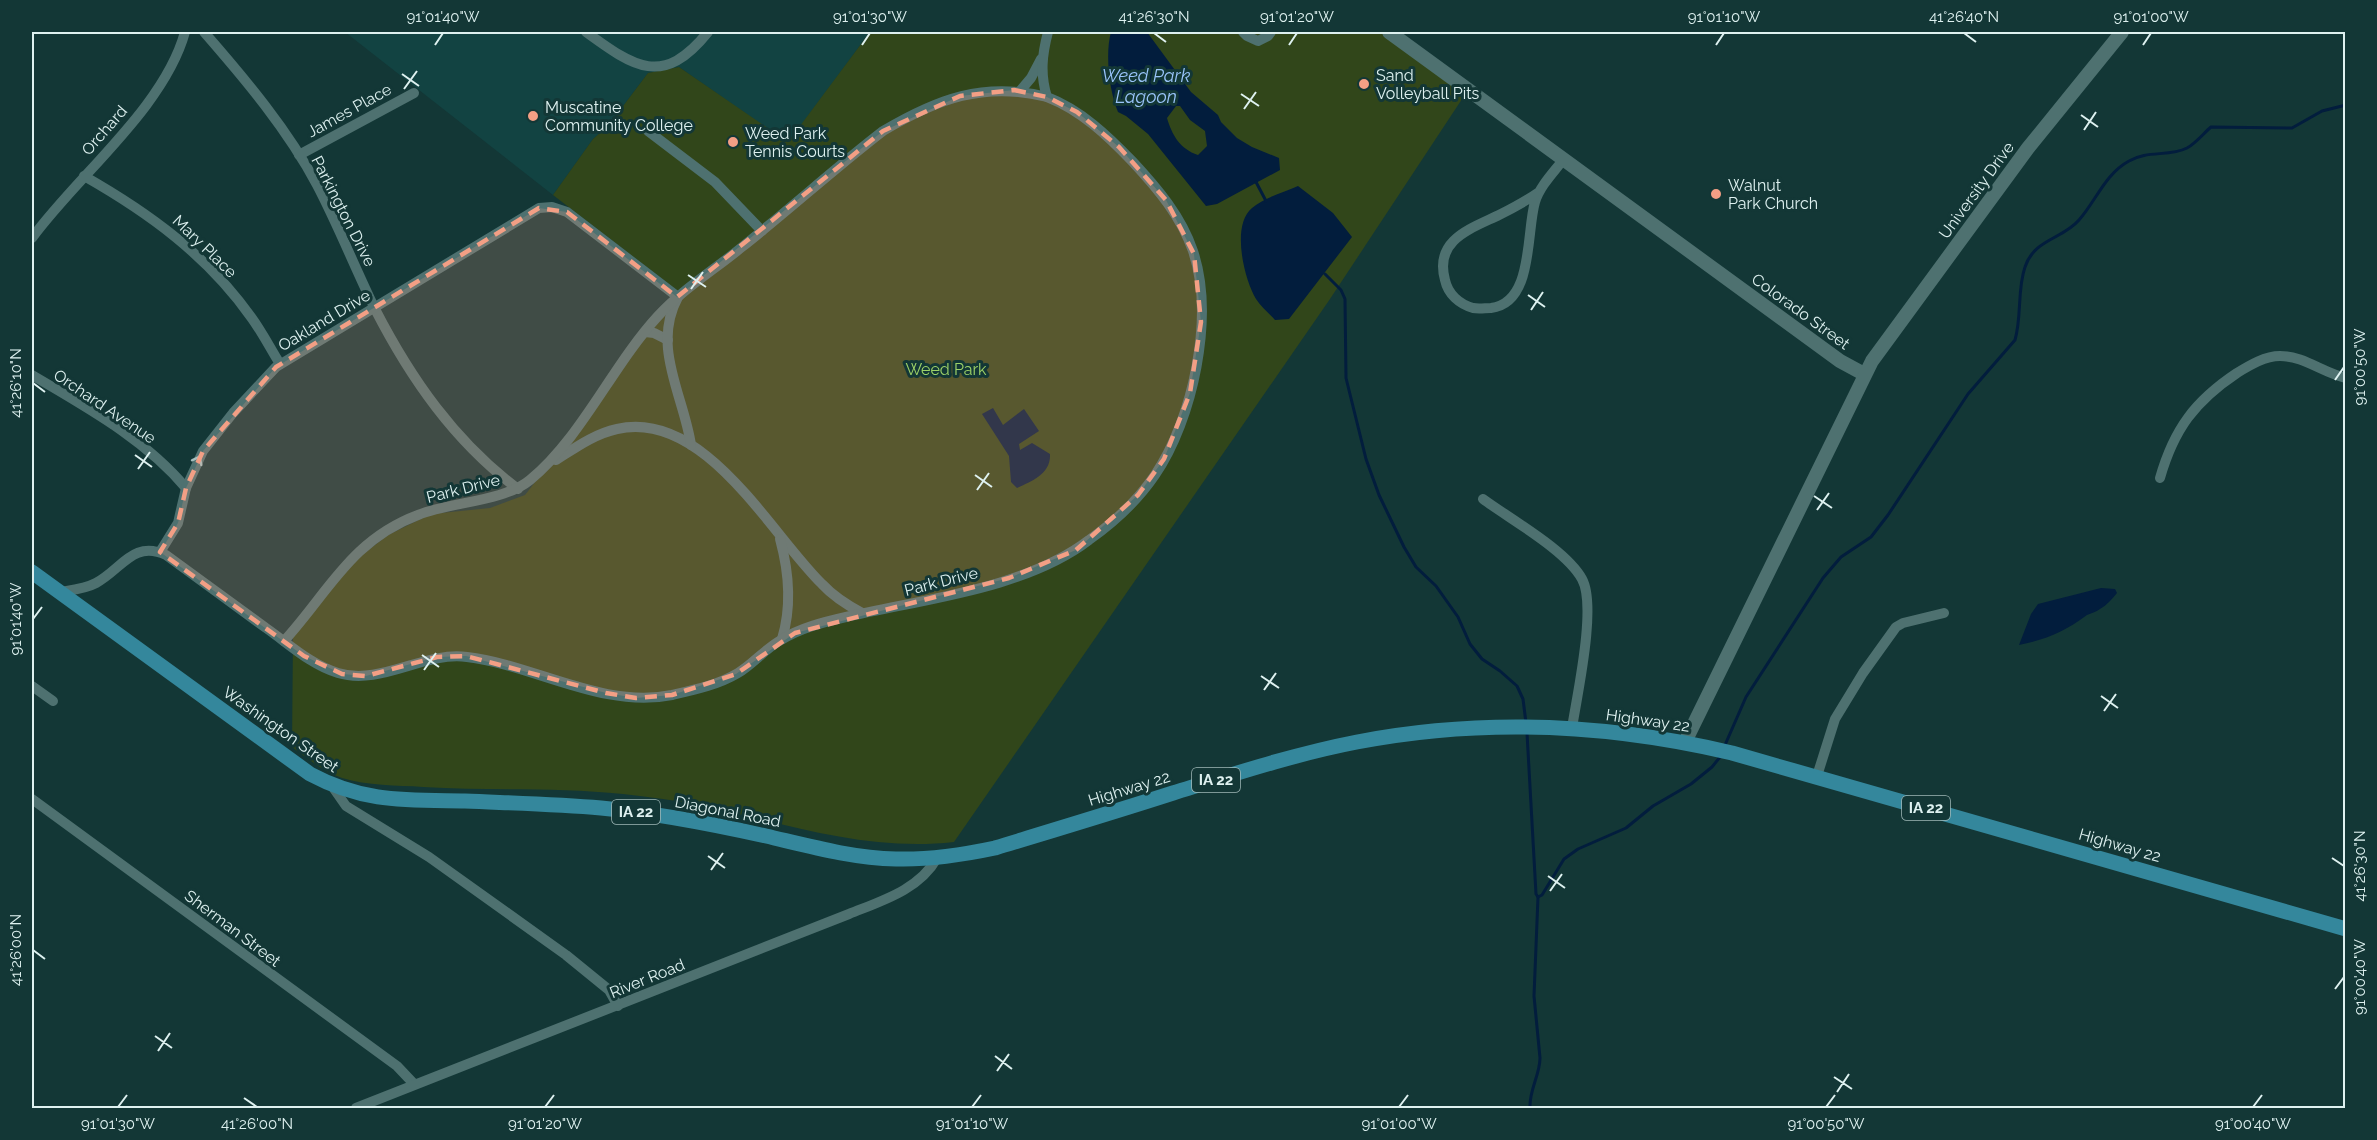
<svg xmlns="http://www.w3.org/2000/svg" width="2377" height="1140" font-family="Raleway,sans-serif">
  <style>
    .built { fill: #124342 }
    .green { fill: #31461a }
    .water { fill: #021d3d; fill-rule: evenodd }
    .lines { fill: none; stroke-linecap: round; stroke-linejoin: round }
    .stream { stroke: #021d3d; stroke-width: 3 }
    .street { stroke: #4e7170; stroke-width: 10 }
    .secondary { stroke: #4e7170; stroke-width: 14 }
    .primary { stroke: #34879c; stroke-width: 15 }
    .oneway { stroke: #a4bebd }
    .marked { fill: #f39f85; fill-opacity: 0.2; stroke: #f39f85; stroke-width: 4.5; stroke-dasharray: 12 8; stroke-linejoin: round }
    .ticks { fill: none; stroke: #def1f0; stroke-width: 2 }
    .poi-dot { fill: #f39f85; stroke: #133736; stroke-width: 2 }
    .labels { text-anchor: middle; stroke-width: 6; stroke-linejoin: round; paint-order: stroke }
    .shield { fill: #133736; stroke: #a1b9b8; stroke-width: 1.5 }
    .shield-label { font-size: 15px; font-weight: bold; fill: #def1f0 }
    .poi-label { font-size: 16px; fill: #def1f0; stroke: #133736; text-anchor: start }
    .street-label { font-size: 16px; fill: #def1f0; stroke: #133736 }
    .park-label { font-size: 16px; fill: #9ed268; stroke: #133736 }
    .water-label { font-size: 18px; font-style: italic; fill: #9ac4fa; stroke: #133736 }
    .neatline { fill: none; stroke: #def1f0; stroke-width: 2 }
    .ticks-label { font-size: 15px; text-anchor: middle; fill: #def1f0 }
  </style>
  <rect width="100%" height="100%" fill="#133736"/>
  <path class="built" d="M345 32H870L788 143 679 67 648 73 608 126 593 139 553 195Z"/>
  <path class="green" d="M870 32H1389L1468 90 1330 299 954 842C866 852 784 823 699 805 674 800 648 797 623 794 557 787 490 791 423 787 397 785 367 786 342 778 324 772 307 758 292 747L293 636 349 565 388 535 431 514 490 508 525 495 567 441 641 337 680 296 674 288 553 195 593 139 608 126 648 73 679 67 788 142Z"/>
  <g class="water">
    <path d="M1111 32H1147L1191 92 1218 115 1221 122 1237 138 1252 147 1279 158 1280 170 1217 204 1206 206 1148 134 1126 116 1118 112C1109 91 1105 53 1111 32ZM1176 106H1180L1190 120 1205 131 1207 146 1198 155C1180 149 1172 135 1167 118Z"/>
    <path d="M1298 186 1333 213 1352 237 1289 319 1275 320C1269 313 1261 307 1256 299 1244 279 1231 225 1252 208 1264 198 1284 192 1298 186Z"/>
    <path d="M993 408 1003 425 1024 409 1039 431 1019 444 1020 450 1032 443 1050 454C1051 474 1032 481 1017 488L1011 482 1009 456 982 414Z"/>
    <path d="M2101 588 2115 589 2117 593C2112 599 2107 605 2100 609 2096 612 2091 613 2087 615 2064 632 2047 639 2019 645L2031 614 2038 604Z"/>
  </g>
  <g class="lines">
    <g class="stream">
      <path d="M1256 182 1266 201"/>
      <path d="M1325 274 1341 290 1345 299 1346 378 1366 459 1379 495 1404 547 1416 567 1436 586 1458 617 1470 644 1482 659 1500 671 1517 686 1523 699 1526 723"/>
      <path d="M1527 733 1536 894 1538 897 1534 996 1540 1058C1540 1075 1529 1090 1530 1108"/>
      <path d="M1725 745 1746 697 1823 578 1841 557 1871 537 1888 515 1968 394 2015 340C2022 316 2017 290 2025 267 2034 239 2063 239 2079 220 2096 201 2105 174 2129 161 2147 150 2169 157 2187 148 2195 144 2204 133 2211 127L2292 128 2322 111 2346 105"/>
      <path d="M1538 897 1542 895 1564 859 1578 849 1626 828 1653 806 1691 784 1712 767 1720 757"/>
    </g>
    <g class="street">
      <path d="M204 32C245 79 288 130 317 185 338 225 355 268 375 309 411 379 455 442 518 489"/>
      <path d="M586 32C634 67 663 88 708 32"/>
      <path d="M1243 32 1247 36 1258 41 1268 36 1271 32"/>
      <path d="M1020 91 1031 78 1041 59"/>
      <path d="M648 131 715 182 762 231"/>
      <path d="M299 155 414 93"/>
      <path d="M84 176C149 213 207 255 251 317 262 332 270 348 280 364"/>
      <path d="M1539 192C1526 201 1513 208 1499 215 1470 229 1434 240 1445 280 1448 294 1459 304 1473 308 1479 309 1485 308 1491 308 1534 303 1526 232 1535 202 1540 186 1553 173 1563 160"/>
      <path d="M32 238C78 175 164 108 185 32"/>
      <path d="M645 332 654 333 668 340"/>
      <path d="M32 375C86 407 145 439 186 488"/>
      <path d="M556 460C575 448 594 434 617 429 704 409 770 533 822 584 833 596 847 605 862 613"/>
      <path d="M2160 478C2174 429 2195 401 2237 373 2250 365 2265 356 2280 356 2304 356 2323 373 2346 378"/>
      <path d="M1483 499C1510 519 1566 550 1582 579 1597 606 1577 695 1572 728"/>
      <path d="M780 539C789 572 792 606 782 639"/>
      <path d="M160 552 178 523 186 488 203 451 233 413 276 367 539 208 552 207 567 212 678 297C651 347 684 396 691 445"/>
      <path d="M59 592C72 590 85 589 96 583 122 569 133 540 166 555 199 579 233 604 266 628 289 644 311 665 338 673 381 686 424 651 467 657 535 665 602 709 672 695 694 690 718 685 738 673 753 664 765 649 781 640 800 628 824 622 846 617 923 599 1025 589 1089 540 1113 523 1138 500 1155 475 1193 419 1215 317 1193 251 1181 216 1158 189 1133 162 1108 136 1081 110 1047 97 1040 74 1042 55 1048 32"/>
      <path d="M284 641C328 593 351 540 418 515 450 502 503 502 530 480 582 437 612 366 658 316 683 289 714 270 742 247 790 209 835 168 883 131 937 99 984 81 1047 97"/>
      <path d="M32 686 53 701"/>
      <path d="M1817 776 1835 719 1863 673 1896 627 1903 623 1944 613"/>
      <path d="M332 786 346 806 429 857 566 955 609 990 618 1006"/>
      <path d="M32 799 397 1066 414 1084"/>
      <path d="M356 1108 849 914C881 901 919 890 937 858"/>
    </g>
    <g class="secondary">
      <path d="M1389 32 1840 361 1864 374"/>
      <path d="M1685 742 1872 361 2028 148 2122 32"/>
    </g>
    <path class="primary" d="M32 572 310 774C364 803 406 800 465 801 510 803 556 804 601 808 657 813 712 824 766 836 809 846 852 858 896 859 930 860 962 855 995 848 1054 830 1114 812 1173 793 1234 774 1295 754 1357 742 1482 718 1609 724 1732 753L2346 929"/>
  </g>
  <defs><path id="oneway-chevron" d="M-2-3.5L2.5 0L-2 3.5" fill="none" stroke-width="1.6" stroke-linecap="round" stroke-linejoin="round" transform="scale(1.5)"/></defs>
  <use class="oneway" href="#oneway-chevron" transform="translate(198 460) rotate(-63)"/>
  <path class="marked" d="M1014 90 1047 97 1077 112 1119 147 1166 200 1194 254 1201 322 1190 393 1164 459 1138 495 1076 550 1009 578 795 633 736 674 672 695 636 698 606 693 466 656 437 657 366 676 342 674 304 656 160 552 178 523 186 488 203 451 276 367 539 208 567 212 677 297 883 131 960 96Z"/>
  <path class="ticks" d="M1154 33 1166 42M1964 33 1976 42M435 45 443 33M862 45 870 33M1289 45 1297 33M1716 45 1724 33M2143 45 2151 33M402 74 419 86M404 89 417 71M1241 94 1259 106M1244 109 1256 92M2081 115 2098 127M2084 130 2096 112M688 275 706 287M691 289 703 272M1528 295 1545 307M1531 310 1543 292M2335 380 2344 367M33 383 45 392M135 455 152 467M138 469 150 452M975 475 992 487M977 490 989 473M1814 496 1832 508M1817 510 1829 493M33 619 42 607M422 655 439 667M424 670 436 653M1261 676 1279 688M1264 690 1276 673M2101 696 2118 708M2104 711 2116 694M708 856 725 868M2332 858 2344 866M711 870 723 853M1548 876 1565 888M1550 891 1562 874M33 950 45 959M2335 989 2344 977M155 1036 172 1048M158 1051 170 1033M995 1056 1012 1069M997 1071 1009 1054M1834 1077 1852 1089M1837 1092 1849 1074M244 1098 257 1107M118 1107 127 1095M545 1107 554 1095M972 1107 981 1095M1399 1107 1408 1095M1826 1107 1835 1095M2253 1107 2262 1095"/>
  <g class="poi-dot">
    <circle cx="1364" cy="84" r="6"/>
    <circle cx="533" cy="116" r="6"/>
    <circle cx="733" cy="142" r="6"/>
    <circle cx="1716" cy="194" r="6"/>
  </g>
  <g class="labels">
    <g class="shield">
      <rect x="1192" y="768" width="48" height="24" rx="4.5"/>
      <rect x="1902" y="796" width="48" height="24" rx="4.5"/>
      <rect x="612" y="800" width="48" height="24" rx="4.5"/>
    </g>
    <g class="shield-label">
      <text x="1216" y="785">IA 22</text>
      <text x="1926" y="813">IA 22</text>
      <text x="636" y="817">IA 22</text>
    </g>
    <g class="poi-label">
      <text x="1376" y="81">Sand<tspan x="1376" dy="18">Volleyball Pits</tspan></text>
      <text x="545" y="113">Muscatine<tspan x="545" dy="18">Community College</tspan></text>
      <text x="745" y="139">Weed Park<tspan x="745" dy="18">Tennis Courts</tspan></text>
      <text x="1728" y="191">Walnut<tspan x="1728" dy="18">Park Church</tspan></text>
    </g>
    <g class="street-label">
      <text transform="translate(349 110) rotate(-29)" y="6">James Place</text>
      <text transform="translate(104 130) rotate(-49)" y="6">Orchard</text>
      <text transform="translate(1976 190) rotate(-54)" y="6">University Drive</text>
      <text transform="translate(344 211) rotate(63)" y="6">Parkington Drive</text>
      <text transform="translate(205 246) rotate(44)" y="6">Mary Place</text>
      <text transform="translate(1801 311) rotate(36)" y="6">Colorado Street</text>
      <text transform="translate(324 320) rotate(-31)" y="6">Oakland Drive</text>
      <text transform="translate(105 406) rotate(34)" y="6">Orchard Avenue</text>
      <text transform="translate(463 488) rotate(-14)" y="6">Park Drive</text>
      <text transform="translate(941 581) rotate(-14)" y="6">Park Drive</text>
      <text transform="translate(1648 720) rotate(8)" y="6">Highway 22</text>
      <text transform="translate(281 729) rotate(35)" y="6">Washington Street</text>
      <text transform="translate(1129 788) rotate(-17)" y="6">Highway 22</text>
      <text transform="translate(728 811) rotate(11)" y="6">Diagonal Road</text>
      <text transform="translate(2120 845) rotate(16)" y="6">Highway 22</text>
      <text transform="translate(233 928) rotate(37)" y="6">Sherman Street</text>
      <text transform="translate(647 978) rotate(-22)" y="6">River Road</text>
    </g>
    <g class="park-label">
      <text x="946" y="375">Weed Park</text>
    </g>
    <g class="water-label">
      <text x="1146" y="82">Weed Park<tspan x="1146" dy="21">Lagoon</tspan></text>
    </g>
  </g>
  <rect width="2377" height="1140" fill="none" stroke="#133736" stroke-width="66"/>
  <rect x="33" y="33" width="2311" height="1074" class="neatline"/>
  <g class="ticks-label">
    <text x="443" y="22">91°01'40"W</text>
    <text x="870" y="22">91°01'30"W</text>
    <text x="1154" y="22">41°26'30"N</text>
    <text x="1297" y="22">91°01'20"W</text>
    <text x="1724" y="22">91°01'10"W</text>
    <text x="1964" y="22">41°26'40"N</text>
    <text x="2151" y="22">91°01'00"W</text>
    <text transform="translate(2360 367) rotate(-90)" y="5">91°00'50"W</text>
    <text transform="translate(16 383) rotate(-90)" y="5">41°26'10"N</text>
    <text transform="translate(16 619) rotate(-90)" y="5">91°01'40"W</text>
    <text transform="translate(2360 866) rotate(-90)" y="5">41°26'30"N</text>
    <text transform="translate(16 950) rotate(-90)" y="5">41°26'00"N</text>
    <text transform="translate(2360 977) rotate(-90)" y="5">91°00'40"W</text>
    <text x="118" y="1129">91°01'30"W</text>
    <text x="257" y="1129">41°26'00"N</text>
    <text x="545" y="1129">91°01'20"W</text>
    <text x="972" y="1129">91°01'10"W</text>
    <text x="1399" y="1129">91°01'00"W</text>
    <text x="1826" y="1129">91°00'50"W</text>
    <text x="2253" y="1129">91°00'40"W</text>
  </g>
</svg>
